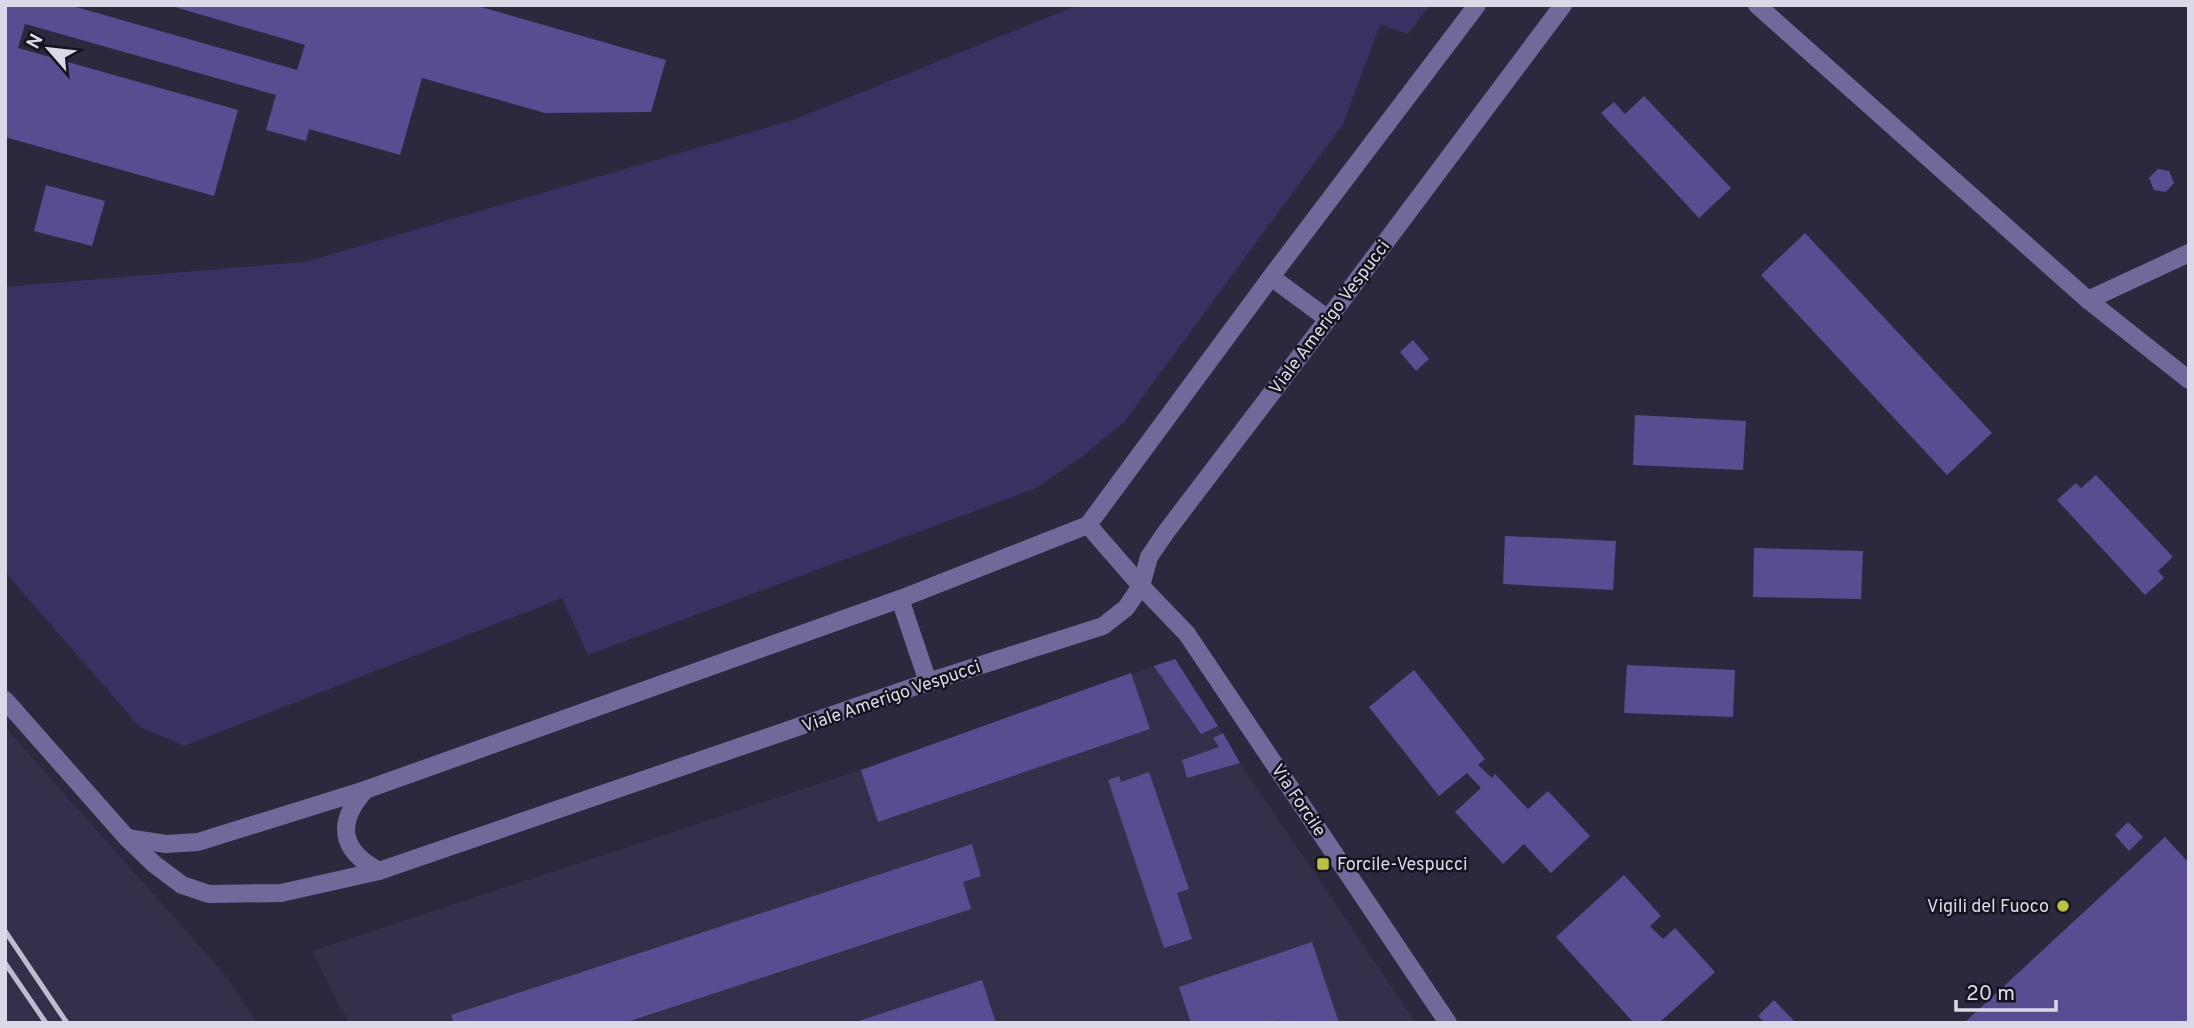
<svg xmlns="http://www.w3.org/2000/svg" width="2194" height="1028" font-family="Overpass,sans-serif">
  <style>
    .built { fill: #34304c }
    .green { fill: #3b3062 }
    .building { fill: #5a4c90 }
    .lines { fill: none; stroke-linecap: round; stroke-linejoin: round }
    .minor { stroke: #71699a; stroke-width: 18 }
    .rail { stroke: #bfbdcd; stroke-width: 5 }
    .poi-dot { fill: #bcc044; stroke: #15131d; stroke-width: 2.5 }
    .labels { text-anchor: middle; stroke-width: 5; stroke-linejoin: round; paint-order: stroke }
    .street-label { font-size: 18px; fill: #dbd9e8; stroke: #15131d }
    .poi-label { font-size: 18px; fill: #dbd9e8; stroke: #15131d; text-anchor: start }
  </style>
  <rect width="100%" height="100%" fill="#2c293f"/>
  <g class="built">
    <path d="M1175 659 1240 763 1416 1023H349L312 951 861 770Z"/>
    <path d="M5 727 226 976 257 1023H5Z"/>
  </g>
  <path class="green" d="M1078 5H1430L1408 34 1380 25 1343 124 1125 421 1084 455 1036 488 588 655 562 598 184 746 140 727 5 572V287L305 262 793 120Z"/>
  <g class="building">
    <path d="M5 5H69L297 70 305 45 168 5H474L666 60 651 112 545 113 422 78 400 155 309 129 306 141 266 130 276 95 25 24 18 48 238 110 214 196 5 137Z"/>
    <path d="M1644 96 1731 188 1699 218 1601 113 1614 102 1625 114Z"/>
    <path d="M2158 169 2169 171 2174 183 2166 192 2154 190 2149 178Z"/>
    <path d="M46 185 105 201 92 246 34 231Z"/>
    <path d="M1805 233 1992 433 1947 475 1761 275Z"/>
    <path d="M1413 340 1429 359 1416 371 1400 352Z"/>
    <path d="M1635 415 1746 421 1743 470 1633 465Z"/>
    <path d="M2096 475 2173 557 2158 571 2164 578 2145 595 2057 500 2076 483 2081 488Z"/>
    <path d="M1505 536 1616 541 1613 590 1503 584Z"/>
    <path d="M1754 548 1863 551 1861 599 1753 597Z"/>
    <path d="M1175 659 1218 726 1201 734 1154 666Z"/>
    <path d="M1627 665 1735 670 1733 717 1624 713Z"/>
    <path d="M1414 670 1485 759 1478 765 1492 778 1495 774 1528 809 1548 791 1590 836 1551 873 1524 844 1503 864 1455 812 1481 788 1467 773 1439 796 1369 707Z"/>
    <path d="M1131 673 1150 729 878 822 861 770Z"/>
    <path d="M1223 733 1240 763 1187 778 1182 760 1219 747 1213 738Z"/>
    <path d="M1149 772 1189 889 1177 893 1192 939 1164 948 1108 780 1119 776 1121 782Z"/>
    <path d="M2128 822 2143 837 2129 851 2115 835Z"/>
    <path d="M2165 837 2189 863V1023H1964Z"/>
    <path d="M972 844 981 876 963 882 971 909 624 1023H454L451 1015Z"/>
    <path d="M1624 875 1661 916 1650 926 1663 939 1675 928 1715 972 1659 1023H1634L1556 937Z"/>
    <path d="M1312 942 1339 1023H1279L1278 1020 1269 1023H1191L1179 987Z"/>
    <path d="M982 980 996 1023H856V1022Z"/>
    <path d="M1774 1000 1796 1023H1765L1758 1016Z"/>
  </g>
  <g class="lines">
    <g class="minor">
      <path d="M1757 5 2088 300 2189 380"/>
      <path d="M1271 277 1328 319"/>
      <path d="M2088 300 2189 253"/>
      <path d="M1088 525 1141 586 1187 634 1448 1023"/>
      <path d="M900 599 928 682"/>
      <path d="M5 700 127 838 154 864 182 885 209 894 281 893 379 871 928 682 1103 626 1126 608 1141 586 1149 557 1166 532 1328 319 1563 5"/>
      <path d="M365 790C336 823 340 850 379 871"/>
      <path d="M127 838 166 844 198 842 365 790 900 599 1088 525 1271 277 1477 5"/>
    </g>
    <g class="rail">
      <path d="M5 931 67 1023"/>
      <path d="M5 963 46 1023"/>
    </g>
  </g>
  <g class="poi-dot">
    <rect x="1316" y="857" width="14" height="14" rx="3.5"/>
    <circle cx="2063" cy="906" r="7"/>
  </g>
  <g class="labels">
    <g class="street-label">
      <text transform="translate(1329 317) rotate(-53)" y="6">Viale Amerigo Vespucci</text>
      <text transform="translate(891 696) rotate(-19)" y="6">Viale Amerigo Vespucci</text>
      <text transform="translate(1299 800) rotate(56)" y="6">Via Forcile</text>
    </g>
    <g class="poi-label">
      <text x="1337" y="870">Forcile-Vespucci</text>
      <text x="2049" y="912" text-anchor="end">Vigili del Fuoco</text>
    </g>
  </g>
  <rect width="2194" height="1028" fill="none" stroke="#dbd9e8" stroke-width="14"/>
  <g transform="translate(49 49) rotate(298)" stroke="#15131d" stroke-width="5" paint-order="stroke">
  <path d="M0-5L12 26L0 18L-12 26Z" fill="#dbd9e8"/>
  <text y="-10" font-size="19" font-weight="bold" text-anchor="middle" fill="#dbd9e8">N</text>
  </g>
  <path d="M1956 1000v10h100v-10" fill="none" stroke="#dbd9e8" stroke-width="3.5"/>
  <text x="1966" y="1000" font-size="21" fill="#dbd9e8" stroke="#15131d" stroke-width="5" paint-order="stroke">20 m</text>
</svg>
